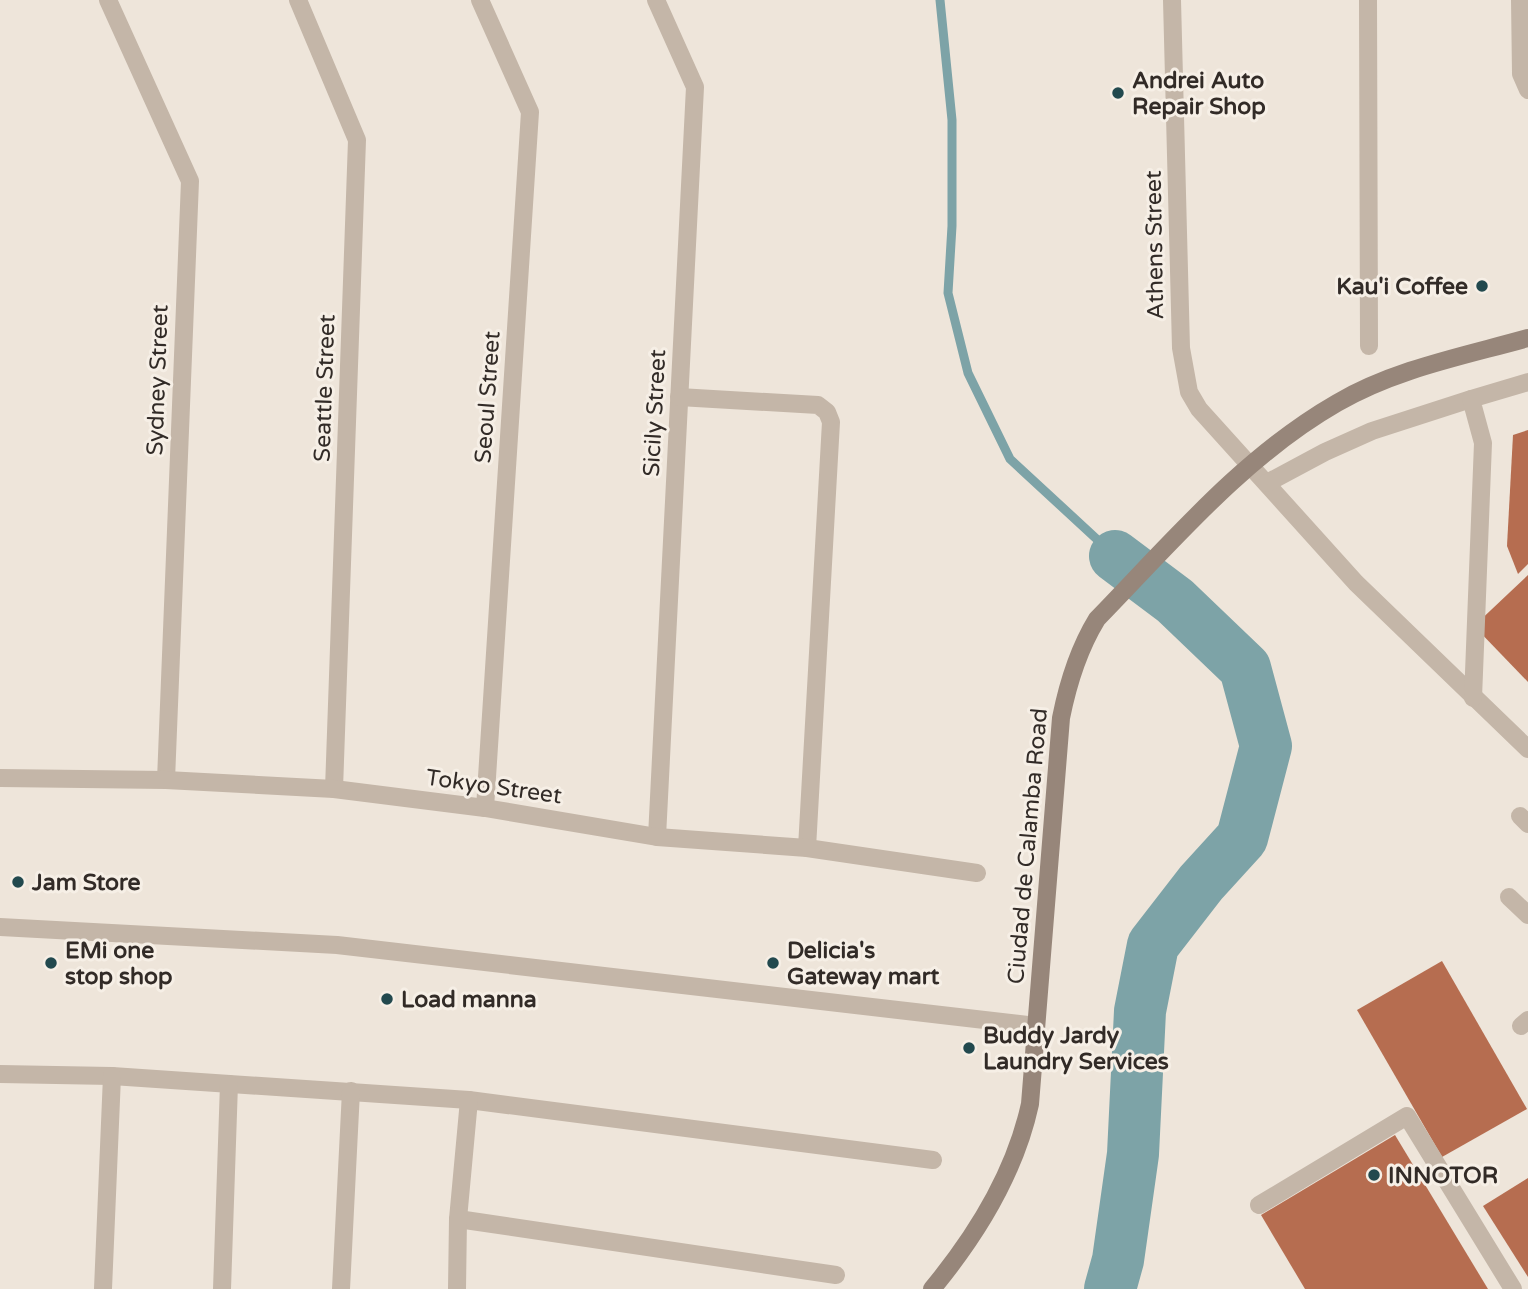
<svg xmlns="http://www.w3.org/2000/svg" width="1528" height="1289" font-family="'Varela Round',sans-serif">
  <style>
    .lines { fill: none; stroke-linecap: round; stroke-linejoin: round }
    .stream { stroke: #7da3a7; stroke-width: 9 }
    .river { stroke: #7da3a7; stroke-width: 52 }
    .building { fill: #b66d50 }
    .lane { stroke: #c4b6a8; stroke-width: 18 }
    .street { stroke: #c4b6a8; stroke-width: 18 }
    .secondary { stroke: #97867a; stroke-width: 18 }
    .poi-dot { fill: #22494e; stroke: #f6efe6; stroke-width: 2.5 }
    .labels { text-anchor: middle; stroke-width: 6; stroke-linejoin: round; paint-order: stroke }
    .poi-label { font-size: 23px; font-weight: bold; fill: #322b27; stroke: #f6efe6; text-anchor: start }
    .street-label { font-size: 23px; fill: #322b27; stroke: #f6efe6 }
  </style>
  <rect width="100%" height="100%" fill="#eee5da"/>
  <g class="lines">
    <path class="stream" d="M940 0 952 120V226L948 293 968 373 1010 459 1115 556"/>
    <path class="river" d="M1110 1289 1118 1260 1133 1154 1140 1011 1153 945 1201 883 1242 838 1266 746 1245 668 1175 601 1115 556"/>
  </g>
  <g class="building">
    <path d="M1528 430V564L1518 574 1507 546 1513 435Z"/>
    <path d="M1528 575V682L1474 626Z"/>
    <path d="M1442 961 1527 1109 1442 1157 1357 1010Z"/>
    <path d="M1395 1135 1488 1289H1305L1261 1215Z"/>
    <path d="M1528 1178V1277L1483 1206Z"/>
  </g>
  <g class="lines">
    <g class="lane">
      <path d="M1509 897 1528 915"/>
      <path d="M1521 1026 1528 1020"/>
      <path d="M1259 1205 1407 1116 1513 1289"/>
    </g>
    <g class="street">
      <path d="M108 0 190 181 166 780"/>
      <path d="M298 0 357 140 334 789"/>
      <path d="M480 0 530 112 485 808"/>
      <path d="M656 0 695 87 657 837"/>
      <path d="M1172 0 1181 348 1189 392 1199 409 1356 583 1528 749"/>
      <path d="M1368 0 1369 346"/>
      <path d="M1520 0 1521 74 1528 90"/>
      <path d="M679 397 818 405 827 412 831 422 807 848"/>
      <path d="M1267 483 1325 452 1372 431 1471 399"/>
      <path d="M1473 698 1483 443 1471 399 1528 382"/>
      <path d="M0 778 166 780 334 789 485 808 657 837 807 848 977 873"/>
      <path d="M1520 816 1528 824"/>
      <path d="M0 927 337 945 1036 1026"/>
      <path d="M0 1074 112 1076 469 1100 933 1160"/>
      <path d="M458 1219 836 1275"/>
      <path d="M103 1289 112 1076"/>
      <path d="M222 1289 229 1084"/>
      <path d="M341 1289 351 1091"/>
      <path d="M457 1289 458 1219 469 1100"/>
    </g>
    <path class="secondary" d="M932 1289C976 1236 1015 1173 1030 1104L1061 718C1068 683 1078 650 1097 619 1172 542 1243 457 1337 403 1395 369 1464 356 1528 338"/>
  </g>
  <g class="poi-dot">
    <circle cx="1118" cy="93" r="7"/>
    <circle cx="1482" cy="286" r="7"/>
    <circle cx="18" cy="882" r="7"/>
    <circle cx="51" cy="963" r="7"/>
    <circle cx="773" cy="963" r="7"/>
    <circle cx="387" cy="999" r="7"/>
    <circle cx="969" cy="1048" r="7"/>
    <circle cx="1374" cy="1175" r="7"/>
  </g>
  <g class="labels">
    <g class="poi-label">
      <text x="1132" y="88">Andrei Auto<tspan x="1132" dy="26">Repair Shop</tspan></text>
      <text x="1468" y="294" text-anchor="end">Kau'i Coffee</text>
      <text x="32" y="890">Jam Store</text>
      <text x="65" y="958">EMi one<tspan x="65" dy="26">stop shop</tspan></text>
      <text x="787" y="958">Delicia's<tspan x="787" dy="26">Gateway mart</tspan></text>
      <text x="401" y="1007">Load manna</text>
      <text x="983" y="1043">Buddy Jardy<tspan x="983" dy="26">Laundry Services</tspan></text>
      <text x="1388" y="1183">INNOTOR</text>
    </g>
    <g class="street-label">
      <text transform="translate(1154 245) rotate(-91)" y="8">Athens Street</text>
      <text transform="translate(157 380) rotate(-88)" y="8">Sydney Street</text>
      <text transform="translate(324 388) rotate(-88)" y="8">Seattle Street</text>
      <text transform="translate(487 397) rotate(-86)" y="8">Seoul Street</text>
      <text transform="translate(654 413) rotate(-87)" y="8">Sicily Street</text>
      <text transform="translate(494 786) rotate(8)" y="8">Tokyo Street</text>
      <text transform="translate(1027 846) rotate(-85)" y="8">Ciudad de Calamba Road</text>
    </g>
  </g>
</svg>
